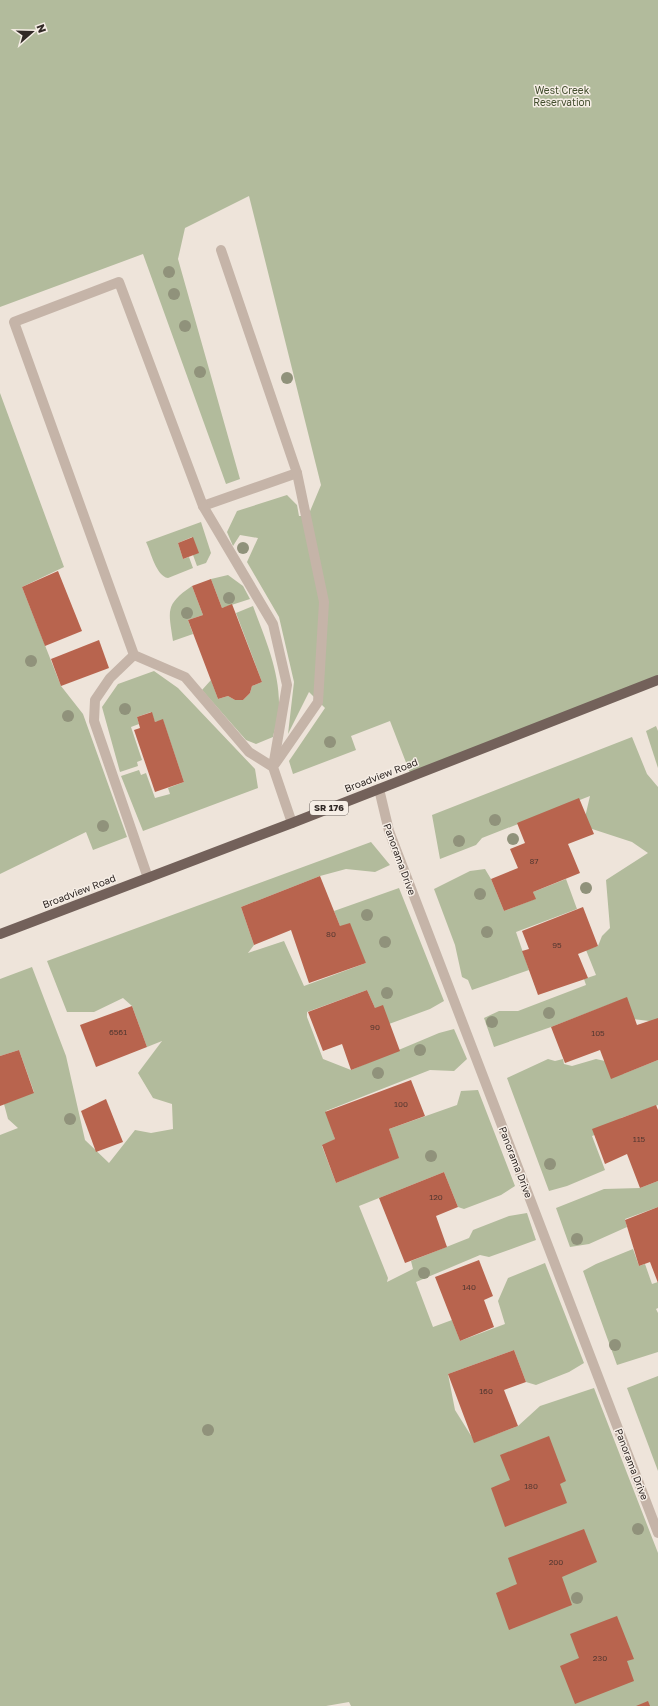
<svg xmlns="http://www.w3.org/2000/svg" width="658" height="1706" font-family="'Golos Text',sans-serif">
  <style>
    .green { fill: #b2bb9c }
    .building { fill: #b8644e }
    .lines { fill: none; stroke-linecap: round; stroke-linejoin: round }
    .service { stroke: #c5b4a8; stroke-width: 10 }
    .minor { stroke: #c5b4a8; stroke-width: 10 }
    .primary { stroke: #73615a; stroke-width: 10 }
    .tree { fill: #90927b }
    .labels { text-anchor: middle; stroke-width: 3; stroke-linejoin: round; paint-order: stroke }
    .number-label { font-size: 8px; fill: #543831 }
    .shield { fill: #f6eee6; stroke: #6d6560; stroke-width: 1 }
    .shield-label { font-size: 9px; font-weight: bold; fill: #322a27 }
    .park-label { font-size: 10px; fill: #434e2e; stroke: #f6eee6 }
    .street-label { font-size: 10px; fill: #322a27; stroke: #f6eee6 }
  </style>
  <rect width="100%" height="100%" fill="#eee4da"/>
  <g class="green">
    <path d="M0 0H658V682L412 778 390 721 351 736 356 750 293 774 289 761 325 708 309 692 288 734 294 682 279 617 247 562 258 538 240 535 233 546 227 532 237 511 287 495 297 505 299 516H308L321 485 249 196 185 228 178 259 240 479 226 484 143 254 0 307Z"/>
    <path d="M0 393 64 567 22 587 61 686 83 714 127 837 93 850 86 832 0 874Z"/>
    <path d="M201 522 211 553 206 563 197 566 193 555 192 537 178 543 183 559 189 557 193 568 168 578C156 576 151 552 146 542Z"/>
    <path d="M228 575 243 586 250 599 222 608 211 579Z"/>
    <path d="M192 586 203 615 188 620 193 634 173 641C169 611 164 605 192 586Z"/>
    <path d="M253 606C265 638 280 672 279 707 279 717 275 728 273 737L256 744 246 740 202 690 211 680 218 699 228 696 235 700H243L250 693 252 686 262 682 236 613Z"/>
    <path d="M154 671 178 688 255 769 258 788 143 831 121 776 139 770 141 775 146 773 155 798 170 794 168 788 184 782 163 720 155 722 151 712 137 717 139 724 131 727 142 760 137 762 138 766 120 772 102 707 118 684Z"/>
    <path d="M656 726 658 731V768L646 731Z"/>
    <path d="M632 737 647 774 658 787V1022L624 1018 613 1003 551 1027 494 1047 484 1018 499 1011H518L586 985 584 979 596 975 586 950 598 946 602 936 610 928 606 880 648 853 632 842 583 826 590 796 482 838 476 845 440 859 432 815Z"/>
    <path d="M371 842 390 865 375 872 346 869 320 876 241 907 254 945 248 953 284 941 304 986 366 963 340 926 334 911 399 888 444 1001 430 1009 389 1024 375 1008 367 990 307 1012V1017L323 1059 351 1070 439 1033 454 1029 467 1059 454 1071 430 1070 326 1111 335 1139 322 1146 336 1183 398 1158 389 1129 457 1105 461 1091 478 1090 515 1186 501 1195 464 1209 458 1207 444 1172 359 1206 388 1278 387 1282 413 1269 411 1261 469 1238 473 1230 509 1216 527 1213 536 1240 489 1257 480 1255 416 1282 433 1327 452 1320 460 1341 505 1324 498 1301 508 1278 545 1263 584 1363 569 1372 536 1385 526 1382 514 1350 448 1374 455 1410 475 1442 518 1426 540 1406 594 1388 658 1553V1706H351L349 1702 326 1706H0V1135L18 1128 8 1119 4 1104 34 1092 19 1050 0 1056V979L32 967 66 1056 85 1140 109 1163 135 1130 151 1133 173 1129 172 1104 153 1098 138 1073 162 1041 147 1047 132 1006 123 998 94 1012H67L47 961Z"/>
    <path d="M485 869 491 879 504 911 535 899 533 892 566 879 577 909 516 932 529 970 472 990 468 980 462 977 455 945 434 889 470 871Z"/>
    <path d="M548 1059 555 1061 563 1059 564 1064 572 1066 596 1059 618 1064 623 1074 658 1060V1105L621 1118 613 1128 592 1136 605 1170 567 1186 549 1191 507 1078Z"/>
    <path d="M658 1181V1207L625 1219 627 1227 589 1244 570 1247 556 1208 604 1189 640 1188Z"/>
    <path d="M633 1249 639 1266 645 1264 652 1284 658 1282V1308L656 1309 658 1313V1352L617 1365 583 1271 596 1264Z"/>
    <path d="M658 1376V1471L627 1388Z"/>
  </g>
  <g class="building">
    <path d="M193 537 199 553 183 559 178 543Z"/>
    <path d="M58 571 82 631 45 646 22 587Z"/>
    <path d="M211 579 222 608 232 604 262 682 252 686 250 693 243 700H235L228 696 218 699 188 620 203 615 192 586Z"/>
    <path d="M99 640 109 668 61 686 51 659Z"/>
    <path d="M152 712 155 722 163 719 184 782 155 792 134 730 140 728 137 717Z"/>
    <path d="M579 798 594 834 568 844 580 873 533 892 536 899 504 911 491 879 518 868 510 849 525 843 517 823Z"/>
    <path d="M320 876 340 926 350 923 366 963 309 983 291 930 254 945 241 907Z"/>
    <path d="M583 907 598 946 578 954 588 978 538 995 522 951 529 949 522 931Z"/>
    <path d="M367 990 375 1008 383 1005 400 1051 351 1070 342 1044 323 1051 308 1012Z"/>
    <path d="M627 997 637 1025 658 1018V1060L611 1079 600 1050 565 1063 551 1027Z"/>
    <path d="M132 1006 147 1047 96 1067 80 1025Z"/>
    <path d="M19 1050 34 1093 0 1106V1056Z"/>
    <path d="M411 1080 425 1116 389 1129 399 1158 336 1183 322 1145 335 1139 325 1112Z"/>
    <path d="M106 1099 123 1142 96 1152 81 1111Z"/>
    <path d="M656 1105 658 1110V1181L640 1188 627 1154 605 1164 592 1129Z"/>
    <path d="M444 1172 458 1207 436 1216 447 1247 405 1263 379 1198Z"/>
    <path d="M658 1207V1283L650 1262 639 1266 625 1220Z"/>
    <path d="M479 1260 493 1296 484 1300 494 1327 460 1341 435 1277Z"/>
    <path d="M514 1350 526 1382 504 1390 518 1426 474 1443 448 1374Z"/>
    <path d="M549 1436 566 1481 560 1484 567 1503 505 1527 491 1488 510 1480 500 1455Z"/>
    <path d="M584 1529 597 1562 562 1577 572 1605 509 1630 496 1593 517 1584 508 1558Z"/>
    <path d="M617 1616 634 1659 627 1661 634 1681 575 1704 560 1666 579 1658 570 1634Z"/>
    <path d="M648 1701 650 1706H636Z"/>
  </g>
  <g class="lines">
    <g class="service">
      <path d="M203 506 297 473 221 250"/>
      <path d="M134 655 110 678 95 700 94 721 148 878"/>
      <path d="M275 764 318 702 324 602 297 473"/>
      <path d="M273 767 249 752 185 677 134 655 14 322 119 282 203 506 273 624 287 685 273 767 292 823"/>
    </g>
    <path class="minor" d="M379 789 389 831 658 1533"/>
    <path class="primary" d="M0 934 292 823 658 680"/>
  </g>
  <g class="tree">
    <circle cx="169" cy="272" r="6"/>
    <circle cx="174" cy="294" r="6"/>
    <circle cx="185" cy="326" r="6"/>
    <circle cx="200" cy="372" r="6"/>
    <circle cx="287" cy="378" r="6"/>
    <circle cx="243" cy="548" r="6"/>
    <circle cx="229" cy="598" r="6"/>
    <circle cx="187" cy="613" r="6"/>
    <circle cx="31" cy="661" r="6"/>
    <circle cx="125" cy="709" r="6"/>
    <circle cx="68" cy="716" r="6"/>
    <circle cx="330" cy="742" r="6"/>
    <circle cx="495" cy="820" r="6"/>
    <circle cx="103" cy="826" r="6"/>
    <circle cx="513" cy="839" r="6"/>
    <circle cx="459" cy="841" r="6"/>
    <circle cx="586" cy="888" r="6"/>
    <circle cx="480" cy="894" r="6"/>
    <circle cx="367" cy="915" r="6"/>
    <circle cx="487" cy="932" r="6"/>
    <circle cx="385" cy="942" r="6"/>
    <circle cx="387" cy="993" r="6"/>
    <circle cx="549" cy="1013" r="6"/>
    <circle cx="492" cy="1022" r="6"/>
    <circle cx="420" cy="1050" r="6"/>
    <circle cx="378" cy="1073" r="6"/>
    <circle cx="70" cy="1119" r="6"/>
    <circle cx="431" cy="1156" r="6"/>
    <circle cx="550" cy="1164" r="6"/>
    <circle cx="577" cy="1239" r="6"/>
    <circle cx="424" cy="1273" r="6"/>
    <circle cx="615" cy="1345" r="6"/>
    <circle cx="208" cy="1430" r="6"/>
    <circle cx="638" cy="1529" r="6"/>
    <circle cx="577" cy="1598" r="6"/>
  </g>
  <g class="labels">
    <g class="number-label">
      <text x="534" y="864">87</text>
      <text x="331" y="937">80</text>
      <text x="557" y="948">95</text>
      <text x="375" y="1030">90</text>
      <text x="118" y="1035">6561</text>
      <text x="598" y="1036">105</text>
      <text x="401" y="1107">100</text>
      <text x="639" y="1142">115</text>
      <text x="436" y="1200">120</text>
      <text x="469" y="1290">140</text>
      <text x="486" y="1394">160</text>
      <text x="531" y="1489">180</text>
      <text x="556" y="1565">200</text>
      <text x="600" y="1661">230</text>
    </g>
    <rect class="shield" x="310" y="801" width="38" height="14" rx="3"/>
    <g class="shield-label">
      <text x="329" y="811">SR 176</text>
    </g>
    <g class="park-label">
      <text x="562" y="94">West Creek<tspan x="562" dy="12">Reservation</tspan></text>
    </g>
    <g class="street-label">
      <text transform="translate(381 775) rotate(-21)" y="4">Broadview Road</text>
      <text transform="translate(400 859) rotate(70)" y="4">Panorama Drive</text>
      <text transform="translate(79 891) rotate(-21)" y="4">Broadview Road</text>
      <text transform="translate(516 1162) rotate(69)" y="4">Panorama Drive</text>
      <text transform="translate(632 1464) rotate(69)" y="4">Panorama Drive</text>
    </g>
  </g>
  <g transform="translate(32 32) rotate(70)" stroke="#f6eee6" stroke-width="3" paint-order="stroke">
  <path d="M0-3L7 15L0 10L-7 15Z" fill="#322a27"/>
  <text y="-6" font-size="11" font-weight="bold" text-anchor="middle" fill="#322a27">N</text>
  </g>
</svg>
